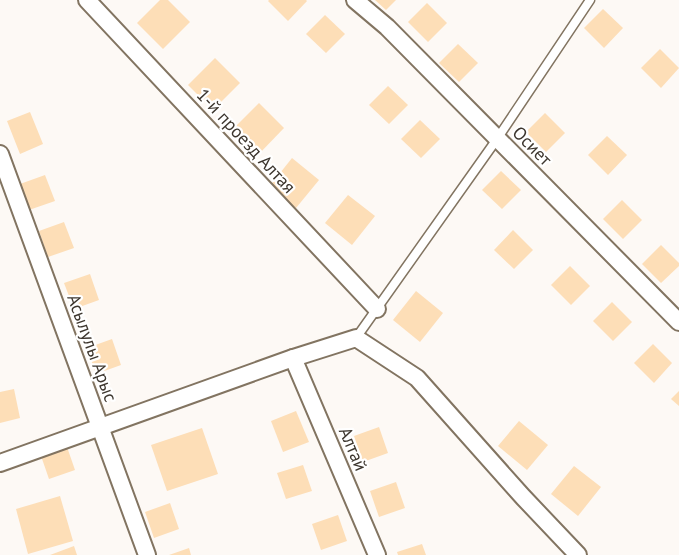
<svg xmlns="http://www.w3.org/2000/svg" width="679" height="555" font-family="'PT Sans',sans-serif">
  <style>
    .building { fill: #fddeb7 }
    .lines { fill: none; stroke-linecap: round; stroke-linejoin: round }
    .service-casing { stroke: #827461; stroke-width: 11 }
    .minor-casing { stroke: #827461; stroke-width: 20 }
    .service { stroke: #fff; stroke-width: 8 }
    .minor { stroke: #fff; stroke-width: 16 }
    .labels { text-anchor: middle; stroke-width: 4.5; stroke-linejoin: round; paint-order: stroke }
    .street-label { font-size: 18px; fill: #3d362e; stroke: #fff }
  </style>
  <rect width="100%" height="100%" fill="#fdf9f5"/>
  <g class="building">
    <path d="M160 0H168L190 22 163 49 137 23Z"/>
    <path d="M269 0H306L307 1 288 21 268 1Z"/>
    <path d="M375 0H396L386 10Z"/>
    <path d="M427 3 447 23 428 42 408 22Z"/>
    <path d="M603 9 623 28 604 48 584 28Z"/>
    <path d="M325 15 345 34 326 53 306 34Z"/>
    <path d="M458 44 478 63 459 82 439 63Z"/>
    <path d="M660 49 679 68 661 88 641 68Z"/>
    <path d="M215 58 240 83 213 110 188 85Z"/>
    <path d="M388 86 408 105 389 124 369 105Z"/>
    <path d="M259 103 284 128 258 155 232 130Z"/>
    <path d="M30 112 43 144 20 154 7 121Z"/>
    <path d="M545 113 565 133 546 152 526 132Z"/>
    <path d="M420 120 440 139 421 158 401 139Z"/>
    <path d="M607 136 627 155 608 175 588 155Z"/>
    <path d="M292 158 319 180 296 208 269 187Z"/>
    <path d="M501 171 521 190 502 209 482 190Z"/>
    <path d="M45 175 55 201 29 210 20 184Z"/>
    <path d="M348 195 375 216 352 245 325 223Z"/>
    <path d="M622 200 642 220 623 239 603 219Z"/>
    <path d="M64 222 74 248 48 257 39 231Z"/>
    <path d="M513 230 533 250 514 269 494 250Z"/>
    <path d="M661 245 679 263V266L661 283 642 264Z"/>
    <path d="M570 266 590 286 571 305 551 285Z"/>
    <path d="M90 274 99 300 74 309 64 283Z"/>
    <path d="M416 291 443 313 420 342 393 320Z"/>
    <path d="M612 302 632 322 613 341 593 321Z"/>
    <path d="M112 339 121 365 96 374 87 348Z"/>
    <path d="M653 344 672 363 654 383 634 363Z"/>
    <path d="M14 389 20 418 0 423V392Z"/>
    <path d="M679 391V406L671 399Z"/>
    <path d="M296 411 309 442 283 452 271 421Z"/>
    <path d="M519 421 548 445 527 470 498 446Z"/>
    <path d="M379 427 388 453 363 462 354 436Z"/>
    <path d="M202 428 218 474 167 491 151 445Z"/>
    <path d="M66 444 75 470 49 479 40 453Z"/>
    <path d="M303 465 312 491 286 499 277 473Z"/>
    <path d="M574 466 601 487 578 516 551 494Z"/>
    <path d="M396 482 405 508 379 517 370 491Z"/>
    <path d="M60 496 73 541 28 554 16 509Z"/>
    <path d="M170 503 179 529 154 538 145 512Z"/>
    <path d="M338 515 347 541 321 550 312 524Z"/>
    <path d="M422 544 426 555H398L397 552Z"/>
    <path d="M74 546 77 555H50Z"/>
    <path d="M189 548 191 555H169Z"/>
  </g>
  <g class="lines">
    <g class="service-casing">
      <path id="service" d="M356 338 497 139 590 0"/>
    </g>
    <g class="minor-casing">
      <g id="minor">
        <path d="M87 0 377 309"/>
        <path d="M355 0 387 27 679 322"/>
        <path d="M0 154 147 555"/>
        <path d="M293 358 377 555"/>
        <path d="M0 463 293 358 356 338 417 378 523 497 578 555"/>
      </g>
    </g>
    <use href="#service" class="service"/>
    <use href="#minor" class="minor"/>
  </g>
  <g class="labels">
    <g class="street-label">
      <text transform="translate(246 141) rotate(47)" y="6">1-й проезд Алтая</text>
      <text transform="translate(532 146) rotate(45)" y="6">Осиет</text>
      <text transform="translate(92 348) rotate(70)" y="6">Асылулы Арыс</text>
      <text transform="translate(353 449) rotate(67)" y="6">Алтай</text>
    </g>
  </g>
</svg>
